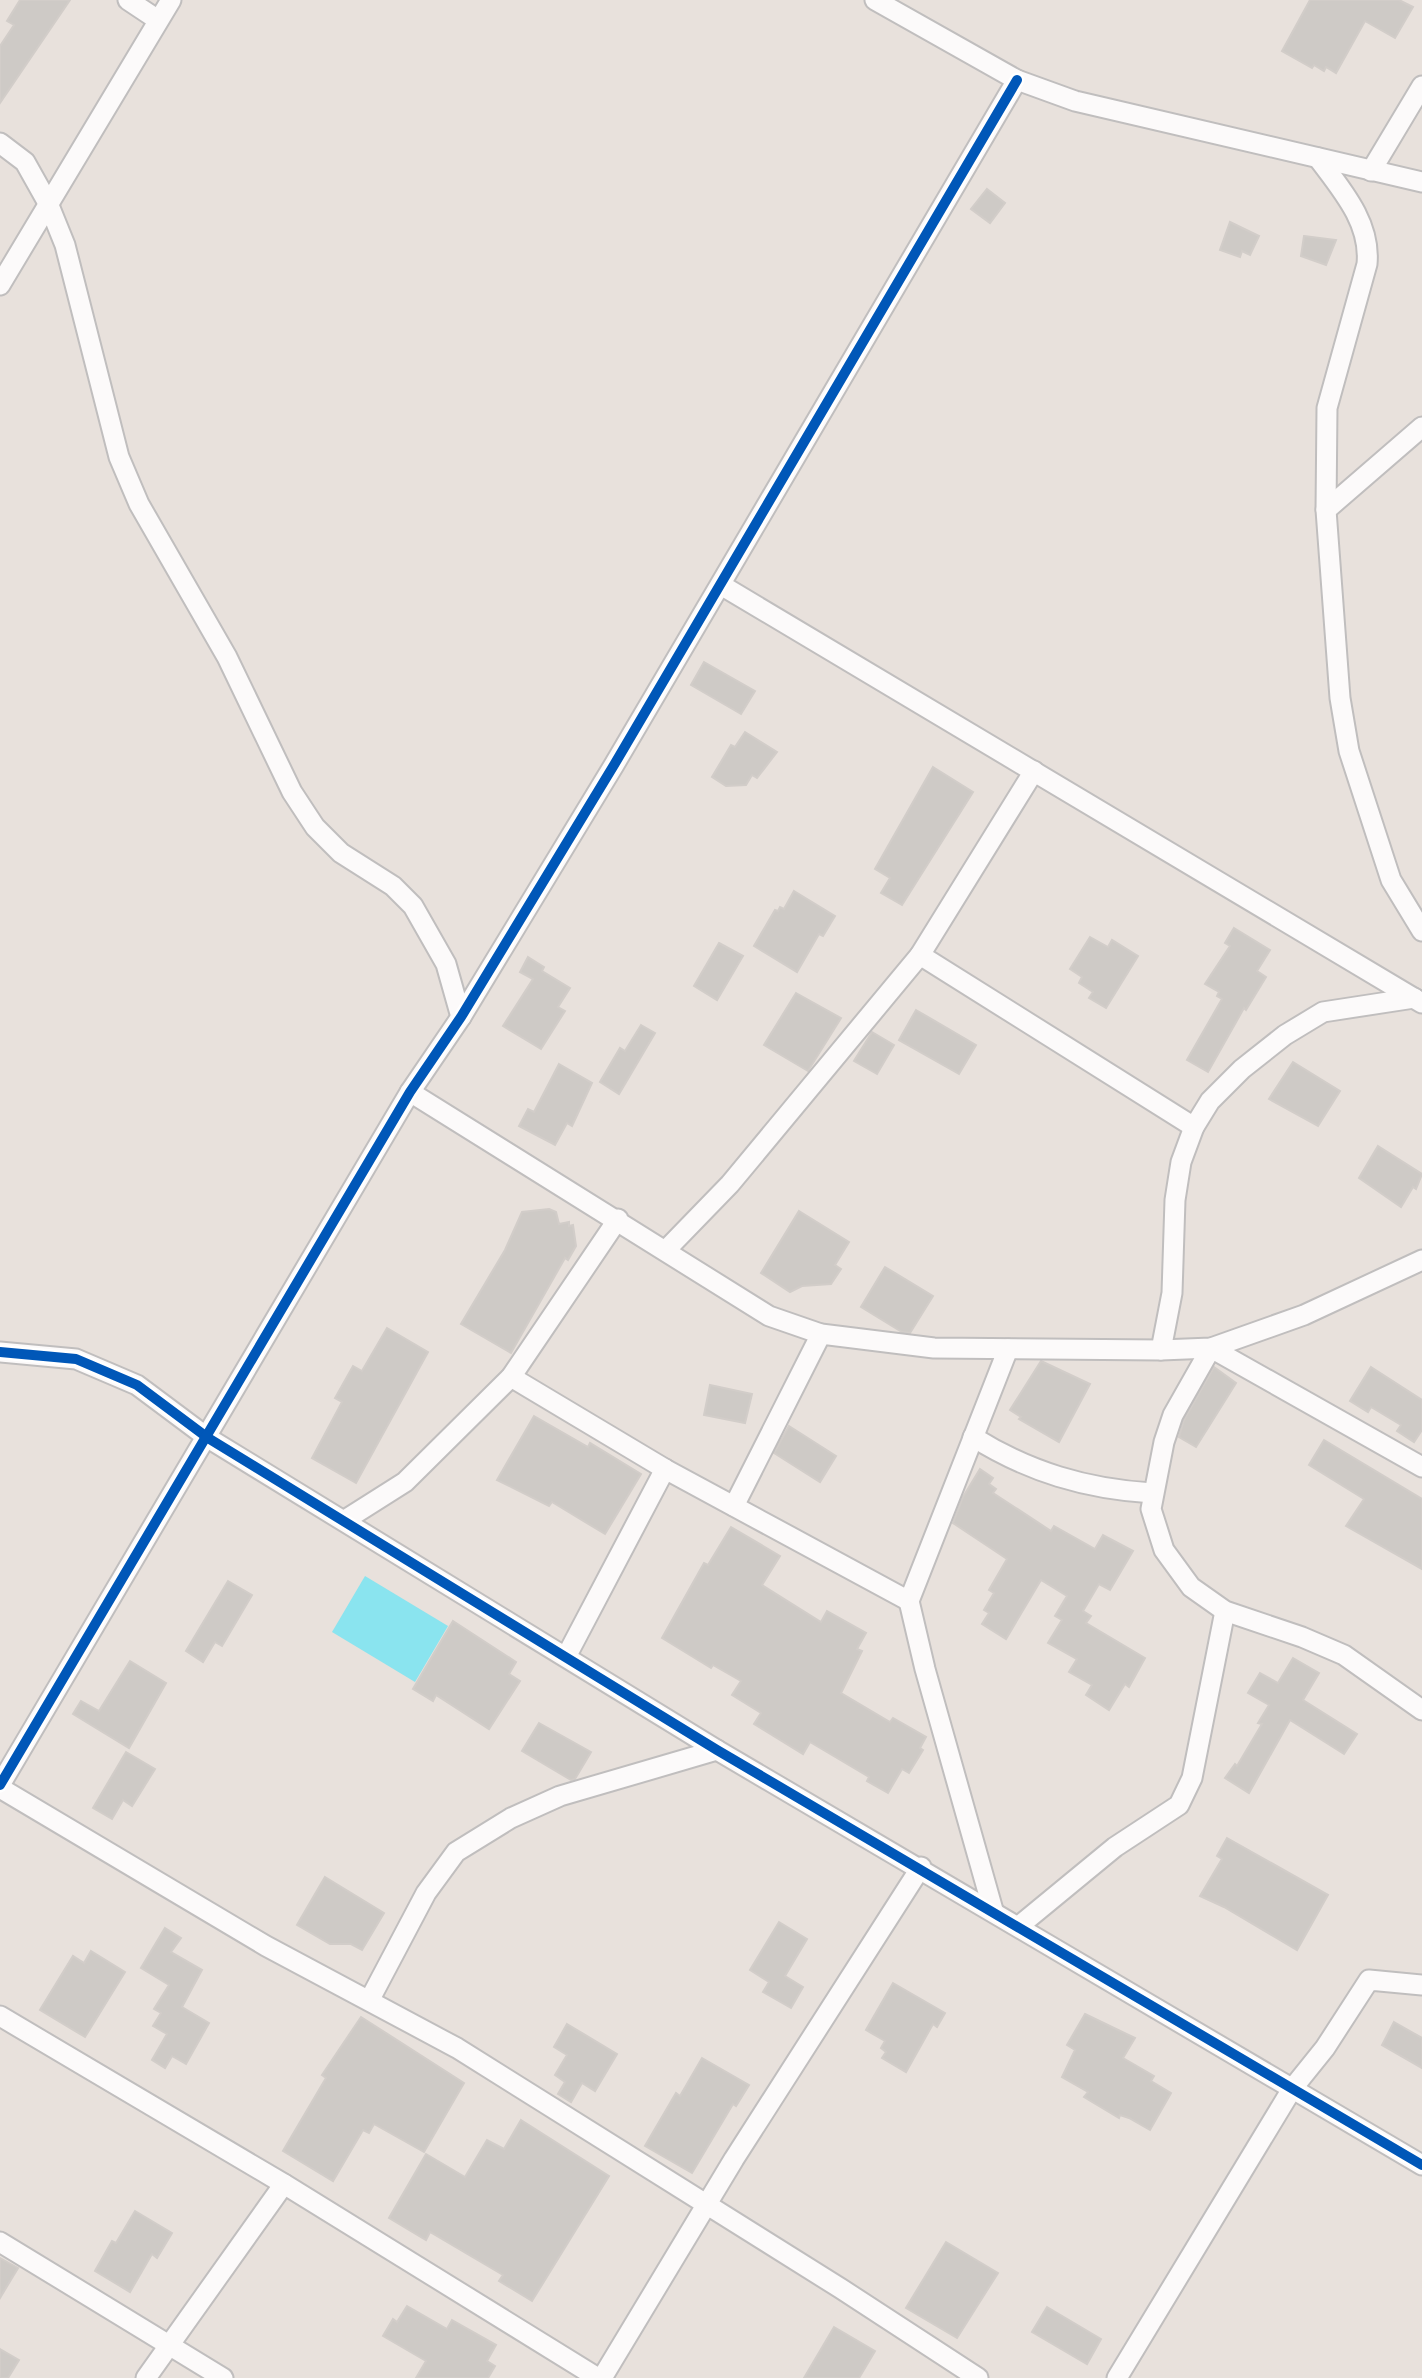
<svg xmlns="http://www.w3.org/2000/svg" width="1422" height="2378" font-family="Overpass,sans-serif">
  <style>
    .water { fill: #8ae4ef }
    .building { fill: #cecac6; stroke: #d2cdc9; stroke-width: 2 }
    .lines { fill: none; stroke-linecap: round; stroke-linejoin: round }
    .minor-casing { stroke: #c0bebe; stroke-width: 23 }
    .minor { stroke: #fcfafa; stroke-width: 19 }
    .cycleway-casing { stroke: #fff; stroke-width: 15 }
    .cycleway { stroke: #0057b8; stroke-width: 10 }
  </style>
  <rect width="100%" height="100%" fill="#e8e1dc"/>
  <path class="water" d="M365 1576 448 1626 415 1682 332 1632Z"/>
  <g class="building">
    <path d="M20 0H70L0 103V46L14 25 7 21Z"/>
    <path d="M1310 0H1399L1413 7 1395 38 1365 21 1336 73 1326 67 1324 71 1314 65 1312 68 1282 51Z"/>
    <path d="M987 189 1005 203 990 223 971 209Z"/>
    <path d="M1230 222 1259 236 1250 255 1242 251 1240 257 1220 250Z"/>
    <path d="M1304 236 1336 240 1326 265 1301 256Z"/>
    <path d="M704 662 755 691 741 714 691 685Z"/>
    <path d="M745 732 777 752 757 778 752 775 746 785 726 786 712 777 731 745 735 747Z"/>
    <path d="M933 767 973 792 902 905 881 893 890 878 875 869Z"/>
    <path d="M794 891 835 916 823 936 819 934 797 972 754 946 775 910 778 911 780 907 784 909Z"/>
    <path d="M1234 928 1270 950 1257 971 1266 977 1246 1010 1244 1008 1208 1072 1187 1060 1222 999 1217 996 1219 992 1205 984 1230 946 1225 943Z"/>
    <path d="M1090 937 1108 947 1112 940 1138 956 1106 1008 1089 998 1093 992 1079 983 1082 977 1070 969Z"/>
    <path d="M719 943 743 956 717 1000 694 986Z"/>
    <path d="M528 957 544 967 542 971 570 988 558 1007 565 1011 541 1049 503 1026 533 979 520 972Z"/>
    <path d="M796 993 841 1018 808 1071 764 1045Z"/>
    <path d="M916 1010 976 1045 959 1074 899 1040Z"/>
    <path d="M641 1025 655 1033 619 1094 600 1082 620 1048 625 1051Z"/>
    <path d="M872 1032 894 1045 877 1074 854 1061Z"/>
    <path d="M1293 1062 1340 1091 1318 1126 1269 1099Z"/>
    <path d="M559 1064 592 1083 572 1126 567 1123 555 1145 519 1126 528 1109 534 1112Z"/>
    <path d="M1378 1146 1422 1174 1416 1189 1413 1187 1401 1207 1359 1178Z"/>
    <path d="M549 1209 556 1212 559 1224 569 1222V1226L573 1225 576 1246 568 1260 565 1258 511 1353 461 1324 505 1250 522 1212Z"/>
    <path d="M799 1211 849 1242 835 1265 841 1269 831 1284 802 1286 790 1292 761 1273Z"/>
    <path d="M885 1267 933 1296 910 1333 902 1332 861 1307Z"/>
    <path d="M387 1328 428 1352 356 1483 312 1458 342 1402 335 1398 353 1366 362 1371Z"/>
    <path d="M1041 1361 1090 1384 1059 1442 1019 1419 1021 1417 1010 1410Z"/>
    <path d="M1214 1367 1236 1383 1196 1447 1179 1437 1184 1420Z"/>
    <path d="M1371 1367 1422 1400V1430L1414 1442 1397 1431 1401 1425 1371 1407 1368 1412 1350 1401Z"/>
    <path d="M710 1385 752 1394 745 1423 704 1415Z"/>
    <path d="M534 1416 588 1447 590 1443 641 1474 605 1534 552 1502 549 1506 497 1480Z"/>
    <path d="M789 1426 836 1456 820 1482 774 1453Z"/>
    <path d="M1324 1440 1422 1499V1569L1346 1526 1364 1499 1309 1465Z"/>
    <path d="M980 1469 993 1478 989 1484 996 1489 993 1493 1051 1531 1054 1526 1095 1549 1103 1535 1133 1551 1110 1590 1099 1584 1083 1611 1091 1616 1086 1623 1145 1658 1129 1687 1125 1684 1109 1710 1086 1695 1092 1685 1069 1672 1077 1659 1048 1643 1062 1620 1055 1616 1067 1596 1041 1580 1006 1639 982 1624 989 1613 984 1610 994 1593 989 1590 1007 1559 953 1523 963 1497Z"/>
    <path d="M731 1527 780 1556 762 1585 821 1622 827 1611 866 1633 857 1649 862 1651 841 1693 890 1722 893 1718 926 1737 920 1748 923 1750 909 1773 902 1769 888 1793 867 1781 869 1777 810 1742 803 1754 754 1724 761 1713 732 1695 741 1681 713 1665 711 1668 662 1638 704 1563 708 1565Z"/>
    <path d="M228 1581 252 1595 222 1646 215 1642 203 1662 186 1651Z"/>
    <path d="M453 1621 516 1662 509 1674 520 1681 489 1729 436 1695 433 1701 413 1689Z"/>
    <path d="M1293 1658 1319 1673 1303 1700 1357 1734 1344 1754 1290 1720 1249 1793 1225 1778 1235 1764 1237 1766 1262 1724 1258 1723 1269 1705 1248 1693 1260 1673 1278 1683Z"/>
    <path d="M130 1661 166 1683 129 1748 73 1714 81 1701 99 1711Z"/>
    <path d="M539 1723 591 1752 575 1779 571 1780 522 1751Z"/>
    <path d="M126 1752 155 1769 132 1806 123 1800 112 1819 93 1808Z"/>
    <path d="M1227 1838 1328 1895 1297 1950 1224 1907 1200 1896 1222 1859 1217 1856Z"/>
    <path d="M325 1877 384 1913 362 1950 351 1944H330L297 1925Z"/>
    <path d="M779 1922 807 1939 785 1976 803 1987 791 2008 763 1992 769 1982 750 1970Z"/>
    <path d="M165 1928 181 1938 171 1952 202 1970 182 2007 209 2023 186 2064 172 2056 165 2068 152 2060 167 2034 153 2026 161 2013 154 2009 169 1985 141 1968Z"/>
    <path d="M91 1951 125 1972 85 2037 40 2010 73 1956 84 1963Z"/>
    <path d="M893 1983 945 2013 937 2027 933 2024 906 2072 882 2058 886 2052 881 2048 885 2041 866 2030Z"/>
    <path d="M1085 2014 1135 2038 1123 2058 1154 2076 1151 2081 1171 2093 1150 2130 1129 2118 1120 2115 1119 2118 1084 2097 1088 2092 1062 2077 1075 2050 1067 2045Z"/>
    <path d="M361 2017 464 2083 424 2152 374 2124 369 2133 363 2130 333 2181 283 2151 326 2078 322 2075Z"/>
    <path d="M1394 2022 1422 2038V2068L1382 2045Z"/>
    <path d="M567 2024 617 2054 595 2091 582 2083 571 2102 558 2094 565 2082 555 2075 567 2055 554 2047Z"/>
    <path d="M702 2058 749 2085 736 2106 733 2104 692 2173 645 2146 676 2093 680 2096Z"/>
    <path d="M521 2120 609 2176 532 2301 499 2281 503 2275 430 2232 426 2240 389 2218 426 2154 465 2177 487 2140 504 2149Z"/>
    <path d="M135 2211 172 2233 157 2258 152 2254 130 2292 95 2271 112 2241 116 2243Z"/>
    <path d="M946 2242 998 2273 957 2338 906 2308Z"/>
    <path d="M0 2258 18 2268 0 2298Z"/>
    <path d="M407 2306 447 2329 452 2320 496 2345 487 2361 495 2366 488 2378H416L426 2361 383 2336 393 2319 397 2322Z"/>
    <path d="M1047 2307 1101 2339 1087 2364 1032 2332Z"/>
    <path d="M834 2327 875 2351 859 2378H804Z"/>
    <path d="M0 2349 19 2360 8 2378H0Z"/>
  </g>
  <g class="lines">
    <g class="minor-casing">
      <g id="minor">
        <path d="M128 0 158 20"/>
        <path d="M875 0 1017 80 1075 101 1422 182"/>
        <path d="M0 143 25 162 48 203 65 245 119 457 139 504 227 657 292 792 315 827 341 853 393 886 413 906 446 964 461 1017"/>
        <path d="M1318 158C1342 190 1371 223 1367 264L1327 408 1326 510 1340 698 1349 751 1391 880 1422 931"/>
        <path d="M1371 171 1422 86"/>
        <path d="M0 285 171 0"/>
        <path d="M1326 510 1422 427"/>
        <path d="M721 585 1422 1003"/>
        <path d="M920 955 1194 1127"/>
        <path d="M410 1092 769 1316 821 1334 934 1348 1161 1350 1211 1348 1304 1315 1422 1260"/>
        <path d="M666 1250 730 1184 920 955 1034 771"/>
        <path d="M1161 1350 1172 1293 1175 1200 1181 1162 1194 1127 1210 1101 1242 1069 1285 1035 1323 1012 1414 998"/>
        <path d="M0 1352 76 1359 137 1385 208 1438 717 1750 1422 2165"/>
        <path d="M511 1377 665 1469 909 1601"/>
        <path d="M973 1437C1029 1472 1086 1489 1152 1493"/>
        <path d="M1422 1467 1211 1348 1173 1415 1164 1442 1151 1509 1164 1550 1191 1587 1225 1611 1302 1637 1344 1655 1422 1710"/>
        <path d="M734 1506 821 1334"/>
        <path d="M345 1520 405 1482 511 1377 618 1219"/>
        <path d="M567 1655 665 1469"/>
        <path d="M0 1785 410 1092 461 1017 614 765 1017 80"/>
        <path d="M0 1788 266 1946 457 2048 840 2288 978 2378"/>
        <path d="M993 1910 925 1669 909 1601 1008 1349"/>
        <path d="M1019 1926 1115 1847 1179 1805 1192 1778 1225 1611"/>
        <path d="M370 1999 426 1893 456 1852 511 1818 560 1796 717 1750"/>
        <path d="M0 2016 284 2184 598 2378"/>
        <path d="M0 2242 223 2378"/>
        <path d="M146 2378 284 2184"/>
        <path d="M602 2378 734 2159 921 1867"/>
        <path d="M1117 2378 1292 2089 1325 2048 1369 1980 1422 1985"/>
      </g>
    </g>
    <use href="#minor" class="minor"/>
    <g class="cycleway-casing">
      <g id="cycleway">
        <path d="M0 1352 76 1359 137 1385 208 1438 717 1750 1422 2165"/>
        <path d="M0 1785 410 1092 461 1017 614 765 1017 80"/>
      </g>
    </g>
    <use href="#cycleway" class="cycleway"/>
  </g>
</svg>
